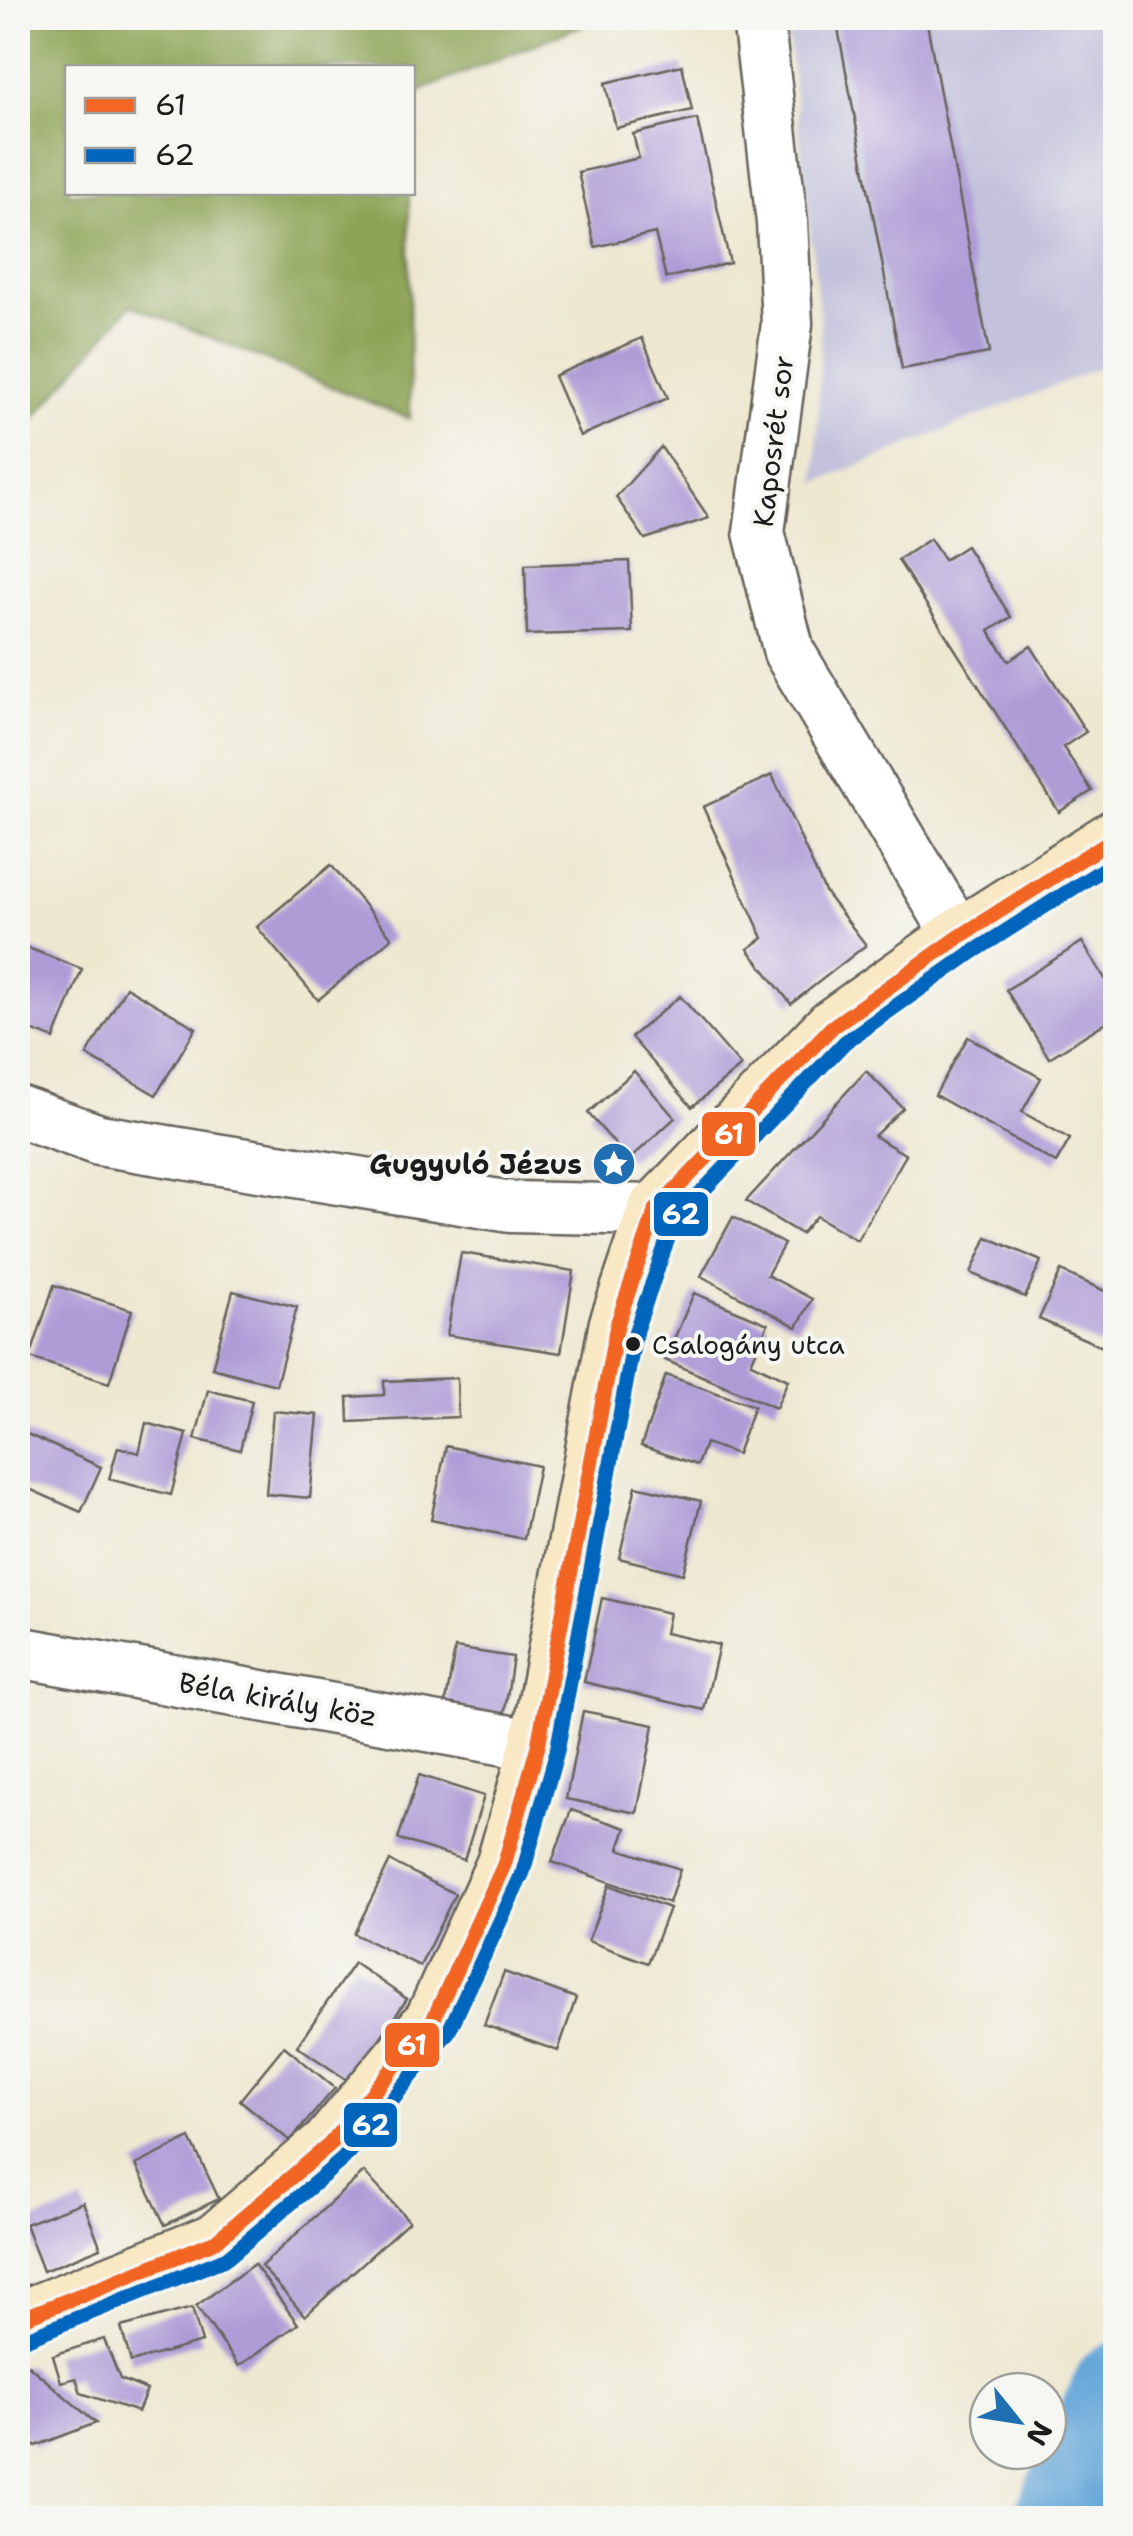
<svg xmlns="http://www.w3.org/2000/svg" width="1133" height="2536" font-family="'Shantell Sans',sans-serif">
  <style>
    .industrial { fill: #c3c1db }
    .forest { fill: #8ca354; stroke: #546038; stroke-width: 2.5 }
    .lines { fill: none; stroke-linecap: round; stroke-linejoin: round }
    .river { stroke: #66a7d9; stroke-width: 85 }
    .building { fill: #ae9cd7 }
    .street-casing { stroke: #66635b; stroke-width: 55 }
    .secondary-casing { stroke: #66635b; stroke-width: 60 }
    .street { stroke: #fff; stroke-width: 50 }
    .secondary { stroke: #f8e8c3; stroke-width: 55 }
    .bus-1-casing { stroke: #f6f6f2; stroke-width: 22 }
    .bus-2-casing { stroke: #f6f6f2; stroke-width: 22 }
    .bus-1 { stroke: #f26522; stroke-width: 15 }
    .bus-2 { stroke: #0065bd; stroke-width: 15 }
    .bus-dot { fill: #1c1c1c; stroke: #f6f6f2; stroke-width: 4 }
    .labels { text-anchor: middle; stroke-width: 8; stroke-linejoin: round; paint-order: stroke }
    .bus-label { font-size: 26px; fill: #1c1c1c; stroke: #f6f6f2; text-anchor: start }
    .street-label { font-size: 28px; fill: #1c1c1c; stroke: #f6f6f2 }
    .poi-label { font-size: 28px; font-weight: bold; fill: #1c1c1c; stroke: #f6f6f2; text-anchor: end }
    .line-badge { stroke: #f6f6f2; stroke-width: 4 }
    .badge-label { font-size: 28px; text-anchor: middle; font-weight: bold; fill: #fff }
  </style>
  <rect width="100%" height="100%" fill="#f6f6f2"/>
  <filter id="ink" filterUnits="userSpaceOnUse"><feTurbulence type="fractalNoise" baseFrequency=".01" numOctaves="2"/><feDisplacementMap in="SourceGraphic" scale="20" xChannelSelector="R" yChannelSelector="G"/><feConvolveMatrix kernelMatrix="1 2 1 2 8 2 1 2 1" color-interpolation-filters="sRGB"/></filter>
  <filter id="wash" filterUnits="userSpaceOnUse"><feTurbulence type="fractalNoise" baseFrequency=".0048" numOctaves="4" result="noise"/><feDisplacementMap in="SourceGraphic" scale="40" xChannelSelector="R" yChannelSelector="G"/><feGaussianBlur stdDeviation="2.25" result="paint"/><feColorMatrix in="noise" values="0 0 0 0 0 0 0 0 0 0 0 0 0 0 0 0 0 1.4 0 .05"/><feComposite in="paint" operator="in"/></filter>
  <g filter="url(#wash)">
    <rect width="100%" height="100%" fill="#eee8d1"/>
    <path class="industrial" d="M786 18H1115V361L816 483 821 327Z"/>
    <path class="forest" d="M18 18H600L413 94 412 68H68V192L409 193 410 419 131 305 18 438Z"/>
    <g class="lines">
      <path class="river" d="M1056 2518 1116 2385"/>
    </g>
    <g id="blocks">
      <g class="building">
        <path d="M836 18H926L989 353 902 369Z"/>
        <path d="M682 65 692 110 616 128 605 83Z"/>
        <path d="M697 119 730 263 666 278 655 233 595 247 578 172 639 158 633 134Z"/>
        <path d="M642 338 668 398 580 436 554 376Z"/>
        <path d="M661 447 709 518 645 539 616 497Z"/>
        <path d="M930 539 944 560 966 546 1011 617 989 631 1009 661 1031 646 1086 732 1063 747 1092 791 1059 812 898 560Z"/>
        <path d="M629 561 632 632 527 635 525 565Z"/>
        <path d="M772 775 825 892 866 945 791 1004 748 949 763 938 703 807Z"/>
        <path d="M331 865 392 938 318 1000 257 927Z"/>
        <path d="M1082 942 1116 996V1016L1049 1058 1006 990Z"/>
        <path d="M18 944 82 969 54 1039 18 1025Z"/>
        <path d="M126 987 196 1028 156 1095 87 1055Z"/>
        <path d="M680 996 741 1066 692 1107 631 1037Z"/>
        <path d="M968 1037 1041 1078 1022 1112 1070 1139 1056 1163 935 1095Z"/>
        <path d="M634 1071 675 1118 629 1160 588 1113Z"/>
        <path d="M866 1071 903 1108 874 1136 906 1155 857 1240 816 1216 801 1234 746 1201Z"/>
        <path d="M733 1217 784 1244 767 1275 812 1299 797 1327 701 1276Z"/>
        <path d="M987 1237 1041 1261 1025 1297 971 1273Z"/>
        <path d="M461 1253 574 1271 561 1353 447 1335Z"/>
        <path d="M1061 1271 1116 1296V1353L1039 1319Z"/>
        <path d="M54 1285 132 1310 109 1383 30 1358Z"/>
        <path d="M233 1291 297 1307 276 1385 212 1368Z"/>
        <path d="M694 1293 768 1324 751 1363 788 1380 776 1408 665 1360Z"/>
        <path d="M666 1375 754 1406 737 1454 705 1443 697 1465 641 1446Z"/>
        <path d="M457 1378 458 1417 349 1422 348 1397 384 1395V1381Z"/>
        <path d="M208 1390 252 1401 240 1450 195 1439Z"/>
        <path d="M273 1411 318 1415 310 1498 266 1494Z"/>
        <path d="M146 1423 187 1434 171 1495 109 1479 118 1447 139 1453Z"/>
        <path d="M18 1430 101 1467 81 1512 18 1484Z"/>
        <path d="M446 1446 539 1466 524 1539 431 1520Z"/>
        <path d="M636 1486 701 1501 683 1574 619 1558Z"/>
        <path d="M602 1598 669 1613 665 1633 719 1645 704 1710 584 1682Z"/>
        <path d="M455 1648 513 1657 504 1717 445 1708Z"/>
        <path d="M583 1711 654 1725 637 1813 566 1799Z"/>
        <path d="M419 1775 484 1796 464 1860 398 1839Z"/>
        <path d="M571 1810 626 1828 619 1849 680 1869 669 1903 552 1862Z"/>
        <path d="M390 1861 455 1894 420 1966 354 1934Z"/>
        <path d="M609 1885 669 1908 648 1963 588 1941Z"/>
        <path d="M354 1963 407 1999 350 2082 297 2046Z"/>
        <path d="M504 1972 576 1998 558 2051 484 2025Z"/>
        <path d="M284 2046 335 2088 290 2141 240 2100Z"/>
        <path d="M190 2138 219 2199 165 2225 136 2165Z"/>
        <path d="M364 2172 409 2221 305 2316 261 2266Z"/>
        <path d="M83 2202 101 2248 43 2271 25 2224Z"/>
        <path d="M254 2264 298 2324 239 2366 196 2306Z"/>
        <path d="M192 2308 202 2342 131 2362 121 2327Z"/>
        <path d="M104 2339 120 2379 147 2390 138 2412 81 2393 76 2378 61 2382 53 2355Z"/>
        <path d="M28 2365 96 2423 36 2446 18 2431V2368Z"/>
      </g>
    </g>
  </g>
  <g filter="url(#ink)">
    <use href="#blocks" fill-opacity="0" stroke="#66635b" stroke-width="2.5"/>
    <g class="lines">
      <g class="street-casing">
        <g id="street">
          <path d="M758 18 782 222 787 324 759 532 789 652 959 937"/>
          <path d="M18 1111 99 1140 511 1207 656 1210"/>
          <path d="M18 1652 538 1746"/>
        </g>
      </g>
      <g class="secondary-casing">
        <path id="secondary" d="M18 2320 216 2241 329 2145 433 2020 504 1865 538 1746 617 1325 656 1210 832 1027 959 937 1116 837"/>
      </g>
      <use href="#street" class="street"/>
      <use href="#secondary" class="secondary"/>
      <g class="bus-1-casing">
        <path id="bus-1" d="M18 2320 216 2241 329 2145 433 2020 504 1865 538 1746 617 1325 656 1210 832 1027 959 937 1116 837"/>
      </g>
      <g class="bus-2-casing">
        <path id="bus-2" d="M25 2339 227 2258 343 2159 449 2031 523 1872 557 1751 636 1330 674 1221 845 1042 970 954 1116 861"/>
      </g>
      <use href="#bus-1" class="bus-1"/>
      <use href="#bus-2" class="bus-2"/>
    </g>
  </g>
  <defs>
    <g id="sight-disc" transform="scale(2.25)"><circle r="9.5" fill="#1f6fb2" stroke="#f6f6f2"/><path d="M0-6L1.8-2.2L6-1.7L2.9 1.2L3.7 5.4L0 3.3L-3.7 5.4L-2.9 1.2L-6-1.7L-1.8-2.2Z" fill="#fff"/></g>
  </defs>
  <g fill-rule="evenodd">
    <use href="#sight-disc" x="614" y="1164"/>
  </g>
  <circle class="bus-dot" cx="633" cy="1344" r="9"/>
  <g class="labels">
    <g class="bus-label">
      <text x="652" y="1354">Csalogány utca</text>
    </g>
    <g class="street-label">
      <text transform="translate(773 441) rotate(-83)" y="10">Kaposrét sor</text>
      <text transform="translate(278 1699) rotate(10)" y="10">Béla király köz</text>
    </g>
    <g class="poi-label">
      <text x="582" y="1174">Gugyuló Jézus</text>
    </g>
  </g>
  <g class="line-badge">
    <rect x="700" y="1110" width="57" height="48" rx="10" fill="#f26522"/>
    <rect x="652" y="1190" width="58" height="48" rx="10" fill="#0065bd"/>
    <rect x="383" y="2021" width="58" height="48" rx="10" fill="#f26522"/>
    <rect x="342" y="2101" width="57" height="48" rx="10" fill="#0065bd"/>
  </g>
  <g class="badge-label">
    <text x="729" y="1144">61</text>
    <text x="681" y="1224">62</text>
    <text x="412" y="2055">61</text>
    <text x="371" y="2135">62</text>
  </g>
  <rect width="1133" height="2536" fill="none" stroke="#f6f6f2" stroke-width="60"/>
  <rect x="65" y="65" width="350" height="130" fill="#f6f6f2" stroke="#9f9f9c" stroke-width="2.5"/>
  <rect x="85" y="98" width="50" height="15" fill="#f26522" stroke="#9f9f9c" stroke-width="2.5"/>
  <text x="155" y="115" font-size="30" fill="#1c1c1c">61</text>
  <rect x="85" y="148" width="50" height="15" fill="#0065bd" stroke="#9f9f9c" stroke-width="2.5"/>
  <text x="155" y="165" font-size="30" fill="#1c1c1c">62</text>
  <g transform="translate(1018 2421) rotate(120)"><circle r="48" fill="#f6f6f2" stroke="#9f9f9c" stroke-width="2.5"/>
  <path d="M0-8L18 38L0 25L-18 38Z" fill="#1f6fb2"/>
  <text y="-15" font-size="28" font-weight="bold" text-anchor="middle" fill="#1c1c1c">N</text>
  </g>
</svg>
